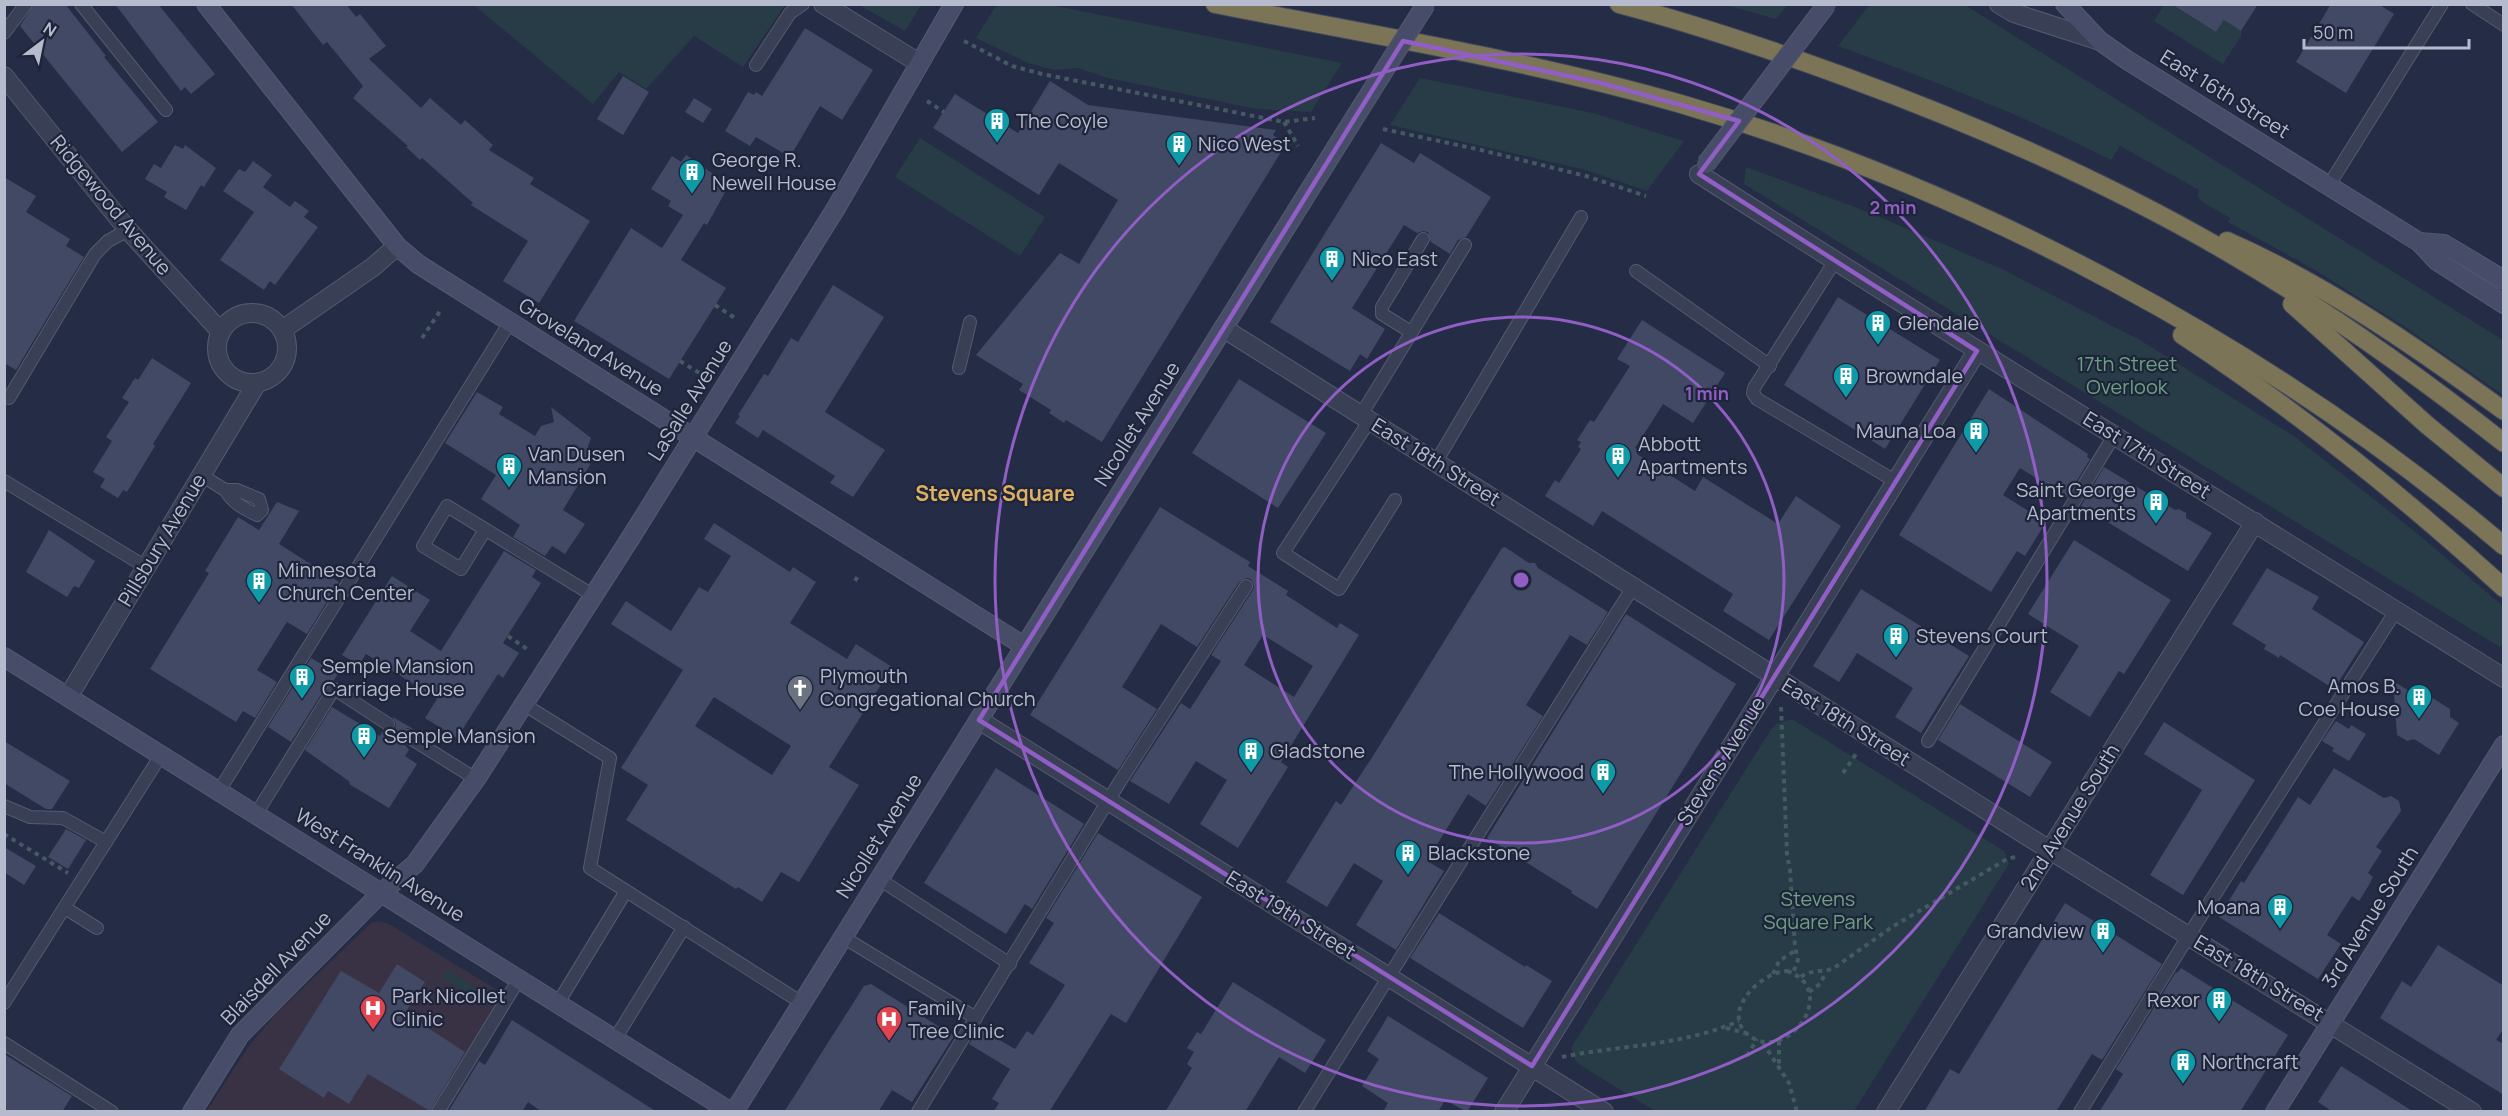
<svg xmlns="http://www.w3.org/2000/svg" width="2508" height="1116" font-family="Manrope,sans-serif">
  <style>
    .medical { fill: #383244 }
    .green { fill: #273c46 }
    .building { fill: #414965; fill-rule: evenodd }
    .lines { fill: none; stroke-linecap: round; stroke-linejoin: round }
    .lane-casing { stroke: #555a6f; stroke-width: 14 }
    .street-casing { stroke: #555a6f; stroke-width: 20 }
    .secondary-casing { stroke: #555a6f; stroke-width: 20 }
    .highway-casing { stroke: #41475c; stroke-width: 20 }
    .path { stroke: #455962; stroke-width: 4; stroke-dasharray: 4.5 4.5; stroke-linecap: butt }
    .lane { stroke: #393f54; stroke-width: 12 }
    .street { stroke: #393f54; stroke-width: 18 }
    .secondary { stroke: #474d68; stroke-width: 18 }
    .highway { stroke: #7b7456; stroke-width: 18 }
    .secondary-bridge-casing { stroke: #555a6f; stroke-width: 20; stroke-linecap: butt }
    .secondary-bridge { stroke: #474d68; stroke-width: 18 }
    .marked { fill: none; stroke: #905ec4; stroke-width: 4.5; stroke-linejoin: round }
    .ring { fill: none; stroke: #905ec4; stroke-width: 3 }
    .labels { text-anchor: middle; stroke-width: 4.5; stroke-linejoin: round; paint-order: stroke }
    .street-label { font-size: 20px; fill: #b7bbce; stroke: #1e243a }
    .poi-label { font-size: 20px; fill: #b7bbce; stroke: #1e243a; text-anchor: start }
    .park-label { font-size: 20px; fill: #6ca182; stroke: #1e243a }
    .neighbourhood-label { font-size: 21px; font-weight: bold; fill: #dfb060; stroke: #1e243a }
    .centre { fill: #905ec4; stroke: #1e243a; stroke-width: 3 }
    .ring-label { font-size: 18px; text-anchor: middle; font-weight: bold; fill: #905ec4; stroke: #1e243a; stroke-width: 4.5; stroke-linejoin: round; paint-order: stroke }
  </style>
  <rect width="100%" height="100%" fill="#252c45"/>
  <path class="medical" d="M379 921 389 924 507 996 434 1111 206 1112 249 1046 274 1016 371 923Z"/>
  <g class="green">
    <path d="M997 4 1051 5 1342 63 1311 112 1256 109 1108 78 1078 68 1054 70 1028 63 976 38Z"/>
    <path d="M474 5H785L743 67 694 36 646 89 619 72 593 104Z"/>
    <path d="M859 5H921L905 31Z"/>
    <path d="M1726 5 1788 4V5L1776 19Z"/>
    <path d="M1869 5H1965L2503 340V395L2405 327 2315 270 2228 222 2230 218 2201 201 2197 195 2199 190 2120 146 2111 160C2023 115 1931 80 1838 46Z"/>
    <path d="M2164 5H2171L2216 32 2224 20 2241 31V36L2223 64 2154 21Z"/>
    <path d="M1420 78 1593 113 1684 141 1647 191 1586 170 1390 125Z"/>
    <path d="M920 138 1045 217 1020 256 895 177Z"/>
    <path d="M1746 167 1868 212 2004 270 2140 340 2295 437 2413 530 2503 606V644L2500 647 1744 184Z"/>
    <path d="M1792 719 2004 851 2009 864 1854 1111H1655L1580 1065 1575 1060 1571 1048 1770 731 1776 724Z"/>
    <path d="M447 970 493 998 489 1006 442 978Z"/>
  </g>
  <g class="building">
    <path d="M34 4H65L106 56 104 57 158 122 122 152 20 26Z"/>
    <path d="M115 4H158L215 74 191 94 185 87 181 91Z"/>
    <path d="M291 4H346L356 17 360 14 386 46 369 59 421 108 430 98 461 125 465 120 493 145 489 150 534 178 530 184 590 221 539 303 503 281 528 241 471 205 473 203 422 158 420 160 406 147 408 146 353 98 363 86 327 42 323 45Z"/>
    <path d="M2171 4H2258L2241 31 2224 20 2216 32Z"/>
    <path d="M2331 4H2378L2394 14 2346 93 2296 62Z"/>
    <path d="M805 28 873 70 842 120 820 106 790 157 756 137 750 146 725 131 748 92 754 95 756 92 762 96Z"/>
    <path d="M623 76 649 92 623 135 597 119Z"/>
    <path d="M1050 81 1088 105 1276 130 1273 135 1286 144 1102 442 1066 420 1064 423 1049 413 1051 410 1019 390 1023 384 976 355 1060 253 1079 264 1118 200 1059 163 1039 195 933 128 955 94 1018 133Z"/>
    <path d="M694 98 712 109 703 123 685 112Z"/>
    <path d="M1381 143 1414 163 1420 153 1491 197 1466 237 1458 240 1450 254 1431 242 1428 232 1423 231 1417 233 1404 225 1352 308 1385 329 1367 359 1360 354 1350 371 1270 322Z"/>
    <path d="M175 145 183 149 185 145 216 168 204 187 201 185 186 210 164 197 167 192 145 179 154 164 161 168Z"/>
    <path d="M686 155 729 185 707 225 704 223 681 260 726 288 669 379 574 321 631 228 662 248 683 215 668 206 671 201 651 189 672 156 681 162Z"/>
    <path d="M253 161 272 175 263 187 290 207 295 201 309 211 304 217 318 227 275 285 270 281 264 290 220 260 254 212 223 191 239 169 245 172Z"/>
    <path d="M4 177 36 196 26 212 70 239 66 246 84 257 16 370 4 363Z"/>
    <path d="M833 285 884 317 825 412 885 450 853 497 830 483 835 476 763 430 758 438 735 423 740 416 738 415 764 374 768 376 791 338 798 342Z"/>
    <path d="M1838 297 1940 360 1885 449 1784 385Z"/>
    <path d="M1642 320 1725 373 1693 423 1663 404 1635 448 1639 450 1637 454 1695 491 1703 477 1778 524 1796 496 1841 526 1769 640 1723 611 1733 594 1602 511 1593 526 1545 496 1555 480 1559 483 1581 449 1578 447 1581 442 1577 440 1590 420 1594 422 1630 366 1617 359Z"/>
    <path d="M152 358 191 383 153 444 155 446 127 492 123 490 118 498 100 487 105 479 93 472 112 441 106 437 129 402 122 398 135 378 138 380Z"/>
    <path d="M1239 379 1326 433 1278 508 1192 453Z"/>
    <path d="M1989 389 2088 454 2087 457 2090 459 2067 497 2020 468 2003 495 2046 522 2025 556 2017 551 1991 592 1899 535Z"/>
    <path d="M477 392 503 407 499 414 535 436 541 426 554 422 551 407 591 438 588 446 590 465 563 510 585 524 565 554 552 546 545 556 513 537 520 525 481 499 496 475 445 443Z"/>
    <path d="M2104 467 2147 493 2157 489V499L2175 510 2179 509 2186 513V518L2212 533 2188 571 2081 506Z"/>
    <path d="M277 502 299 511 279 544 339 582 307 634 287 622 257 670 277 682 255 718 243 711 236 722 150 669 209 573 205 571 238 517 259 530Z"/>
    <path d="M1160 507 1250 562 1248 566 1288 591 1286 595 1337 628 1340 623 1359 635 1281 762 1288 767 1238 848 1200 824 1227 780 1196 761 1169 804 1130 781 1181 703 1190 709 1221 661 1211 655 1253 590 1254 586 1251 579 1246 578 1239 582 1197 647 1161 624 1122 687 1157 709 1118 770 1030 715ZM1263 635 1313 666 1294 697 1244 665Z"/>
    <path d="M714 523 790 572 793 567 816 582 790 623 847 659 856 644 892 667 829 767 859 785 799 882 781 872 762 902 738 887 736 889 626 820 648 785 621 768 683 670 611 624 626 601 671 631 699 587 708 592 731 556 704 539ZM714 697 791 746 772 775 695 726Z"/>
    <path d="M49 530 95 561 79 588 74 586 67 597 26 572Z"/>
    <path d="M2074 540 2171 600 2124 674 2119 671 2090 717 2050 692 2079 646 2028 614Z"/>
    <path d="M1505 547 1529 563H1535L1538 568 1608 612 1587 645 1570 635 1526 705 1543 716 1486 806 1468 794 1427 861 1444 871 1396 950 1356 925 1383 881 1354 863 1327 907 1286 882 1336 801 1341 805 1376 751 1502 548Z"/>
    <path d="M504 551 536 570 532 577 541 583 503 643 519 653 503 678 498 674 457 738 425 718 437 699 366 654 359 665 342 655 392 576 430 600 410 631 441 651Z"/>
    <path d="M2267 568 2319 597 2312 609 2364 642 2334 689 2280 655 2279 658 2264 649 2266 645 2232 624Z"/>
    <path d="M1861 589 1969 656 1921 733 1895 717 1913 688 1857 653 1839 682 1813 666Z"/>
    <path d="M1626 614 1736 684 1597 909 1571 893 1572 891 1487 838Z"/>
    <path d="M311 658 338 674 333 681 327 685 291 742 268 727Z"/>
    <path d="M2393 681 2414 694 2418 689 2450 709V717L2459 723 2439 755 2414 739 2407 741 2397 735Z"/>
    <path d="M1960 704 2052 762 2030 797 1938 740Z"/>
    <path d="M332 707 380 736 383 731 388 732 395 729 396 724 393 717 415 730 407 728 400 732V739L409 750 405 756 417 764 389 808 349 784 350 782 305 750Z"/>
    <path d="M2336 721 2349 729 2351 725 2366 734 2349 761 2332 751 2334 748 2322 741Z"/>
    <path d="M2164 722 2255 780 2183 895 2150 875 2202 790 2144 754Z"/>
    <path d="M4 741 70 781 52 809H46L4 783Z"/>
    <path d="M996 768 1084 824 1032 909 1025 904 1006 934 924 883Z"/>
    <path d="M2334 768 2384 798 2391 796 2399 801 2401 811 2376 847 2382 851 2368 873 2373 877 2369 885 2359 901 2352 896 2327 935 2341 944 2318 979 2219 917 2241 881 2244 883 2298 797 2310 805Z"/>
    <path d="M66 829 86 840 68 869 48 857Z"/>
    <path d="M1098 833 1202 897 1126 1023 1111 1014 1049 1112H993L999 1103 992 1099 1010 1069 969 1044 979 1028 1015 1049 1027 1031 1033 1035 1065 985 1029 963 1054 923 1046 918Z"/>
    <path d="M4 847 36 866 24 885 4 872Z"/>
    <path d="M2065 903 2162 964 2102 1060 2092 1054 2056 1112H1924L1950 1069 1959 1074Z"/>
    <path d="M1439 913 1525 967 1526 965 1552 981 1523 1028 1410 958Z"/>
    <path d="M2438 945 2504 986V1028L2496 1040 2504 1044V1095L2380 1018 2402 981 2411 987Z"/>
    <path d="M397 964 425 982 405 1013 465 1052 430 1111 368 1074 349 1104 328 1091 324 1098 279 1069 341 971 379 993Z"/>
    <path d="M2181 968 2288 1035 2240 1112H2099L2123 1074 2116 1069 2176 972 2177 973Z"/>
    <path d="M1233 982 1326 1040 1305 1073 1279 1057 1245 1112H1165L1192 1068 1187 1064 1194 1052 1187 1048 1197 1032 1201 1034Z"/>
    <path d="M871 984 954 1036 912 1102 892 1090 878 1112H784L864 986Z"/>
    <path d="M1388 1016 1488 1078 1467 1112 1445 1100 1438 1112H1383L1388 1103 1362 1086 1379 1059 1367 1051Z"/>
    <path d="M512 1020 657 1112H542L528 1102 522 1112H448L479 1061 485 1065Z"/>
    <path d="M4 1054 72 1096 62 1112H4Z"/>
    <path d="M2341 1066 2414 1112H2333L2318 1102Z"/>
  </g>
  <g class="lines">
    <g class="lane-casing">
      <g id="lane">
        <path d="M81 4 166 110"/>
        <path d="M2472 4 2504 25"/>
        <path d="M4 33 26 4"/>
        <path d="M756 65 790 13 803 4"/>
        <path d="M2329 185 2442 4"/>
        <path d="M1835 261 1754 388 1753 393 1757 399 1895 481"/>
        <path d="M1636 271 1770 366"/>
        <path d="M1411 332 1382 314V307L1423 239"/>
        <path d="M959 368 970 322"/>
        <path d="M9 398 95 254 108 241 128 230"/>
        <path d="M1361 415 1465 245"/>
        <path d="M1370 420 1283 553 1339 589 1395 500"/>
        <path d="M1436 462 1581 217"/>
        <path d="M201 475 225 490H237L259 499 262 510 257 515C243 508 234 504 225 490"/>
        <path d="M4 481 146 567"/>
        <path d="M485 530 461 569 423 546 447 506 594 596"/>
        <path d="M525 705 610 758 590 868 802 1003"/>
        <path d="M407 736 476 779"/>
        <path d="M1928 741 2115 434"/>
        <path d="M219 791 510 322"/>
        <path d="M4 806 30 817 63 818 106 842"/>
        <path d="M256 814 334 689 388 724"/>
        <path d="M879 879 1010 964"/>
        <path d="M65 908 97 928"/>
        <path d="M843 937 976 1018"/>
        <path d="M4 1003 161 755"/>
        <path d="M558 1003 626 891"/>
        <path d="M615 1039 684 927"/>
        <path d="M4 1043 112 1112"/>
        <path d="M438 1112 519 979"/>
        <path d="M918 1112 1119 783 1246 586"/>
        <path d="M1304 1112 1633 587"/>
        <path d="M2080 1112 2189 935 2397 609"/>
      </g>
    </g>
    <g class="street-casing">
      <g id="street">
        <path d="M823 4 919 63"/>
        <path d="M1999 4 2014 13 2100 41"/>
        <path d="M4 76 128 230 221 332"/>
        <path d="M1699 174C1965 345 2235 510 2504 678"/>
        <circle cx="252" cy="348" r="35"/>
        <path d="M1223 328 2032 839 2472 1112"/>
        <path d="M282 330 373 267 397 246"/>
        <path d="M68 697 257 383"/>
        <path d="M979 720 1604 1112"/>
        <path d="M1504 1112 1977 351"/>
        <path d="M1886 1112 2255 522"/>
      </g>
    </g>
    <g class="secondary-casing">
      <g id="secondary">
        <path d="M206 4 397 246 418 264 1024 646"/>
        <path d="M2065 4 2100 41 2127 60 2419 242 2437 261 2504 304"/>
        <path d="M2419 242 2444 244 2504 280"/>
        <path d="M4 657 731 1112"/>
        <path d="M192 1112 240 1035 381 893 415 864 476 779 633 534 836 208 954 4"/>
        <path d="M734 1112 1360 109"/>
        <path d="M2275 1112 2504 745"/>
      </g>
    </g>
    <g class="highway-casing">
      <g id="highway">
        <path d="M1215 4C1371 35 1529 60 1681 104 1972 188 2274 350 2504 546"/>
        <path d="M1619 4C1695 24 1769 49 1843 76 1974 124 2103 180 2224 250 2322 307 2415 373 2504 443"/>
        <path d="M2227 241C2327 285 2416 347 2504 411"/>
        <path d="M2292 304 2427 425 2504 488"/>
        <path d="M2182 335C2296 410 2403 496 2504 588"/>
      </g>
    </g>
    <g class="path">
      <path d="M964 41 1012 66 1042 74 1284 122 1315 118"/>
      <path d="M927 101 944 112"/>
      <path d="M1284 122 1298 146"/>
      <path d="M1383 129 1481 150 1586 176 1646 196"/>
      <path d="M715 305 735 318"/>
      <path d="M422 338 442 308"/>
      <path d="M680 361 701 374"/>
      <path d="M855 581 858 576"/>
      <path d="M508 636 527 649"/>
      <path d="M1781 707 1787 854 1790 870 1795 947 1798 960 1793 973"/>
      <path d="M1843 773 1856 754"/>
      <path d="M4 834 68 873"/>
      <path d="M1787 971C1842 990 1786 1067 1747 1034 1721 1011 1762 971 1787 971Z"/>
      <path d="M1773 974 1779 961 1796 950"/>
      <path d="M1801 977C1811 969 1823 973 1834 968L1892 927 2007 859 2019 856"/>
      <path d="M1809 992 1820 984 1826 972"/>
      <path d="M1726 1028 1745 1033"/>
      <path d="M1779 1041V1064"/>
      <path d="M1763 1043 1789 1083 1797 1112"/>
      <path d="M1747 1056 1757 1039"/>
      <path d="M1562 1057C1621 1045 1682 1046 1739 1021"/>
    </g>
    <use href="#lane" class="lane"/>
    <use href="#street" class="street"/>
    <use href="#secondary" class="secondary"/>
    <use href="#highway" class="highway"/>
    <g class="secondary-bridge-casing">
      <g id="secondary-bridge">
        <path d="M1360 109 1426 4"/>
        <path d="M1706 164 1827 4"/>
      </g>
    </g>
    <use href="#secondary-bridge" class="secondary-bridge"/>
  </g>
  <path class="marked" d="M1403 41 1601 83 1739 121 1699 174 1977 351 1532 1066 979 720Z"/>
  <g class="ring">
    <circle cx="1521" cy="580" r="263"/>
    <circle cx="1521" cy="580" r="526"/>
  </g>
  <defs>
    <g id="building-pin" transform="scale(1.35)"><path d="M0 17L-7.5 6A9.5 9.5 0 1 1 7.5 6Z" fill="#0f9aa8" stroke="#1e243a"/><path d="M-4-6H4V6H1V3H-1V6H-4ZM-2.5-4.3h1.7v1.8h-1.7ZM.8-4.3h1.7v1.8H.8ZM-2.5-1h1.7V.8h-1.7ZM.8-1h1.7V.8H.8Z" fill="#fff"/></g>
    <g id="church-pin" transform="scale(1.35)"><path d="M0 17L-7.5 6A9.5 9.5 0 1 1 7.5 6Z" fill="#6b7280" stroke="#1e243a"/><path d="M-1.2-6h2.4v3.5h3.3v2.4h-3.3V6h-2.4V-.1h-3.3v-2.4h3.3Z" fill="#fff"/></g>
    <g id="hospital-pin" transform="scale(1.35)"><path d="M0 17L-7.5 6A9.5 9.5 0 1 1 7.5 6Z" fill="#e0444e" stroke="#1e243a"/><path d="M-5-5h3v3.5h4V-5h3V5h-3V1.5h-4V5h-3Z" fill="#fff"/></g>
  </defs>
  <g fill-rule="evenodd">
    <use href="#building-pin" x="997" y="121"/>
    <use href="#building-pin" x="1179" y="144"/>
    <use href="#building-pin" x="692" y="172"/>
    <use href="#building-pin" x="1332" y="259"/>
    <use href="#building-pin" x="1878" y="323"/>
    <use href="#building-pin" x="1846" y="376"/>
    <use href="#building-pin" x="1976" y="431"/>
    <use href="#building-pin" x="1618" y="456"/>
    <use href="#building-pin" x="509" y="466"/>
    <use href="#building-pin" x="2156" y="502"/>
    <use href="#building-pin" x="259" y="581"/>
    <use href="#building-pin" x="1896" y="636"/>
    <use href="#building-pin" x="302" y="677"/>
    <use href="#church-pin" x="800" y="688"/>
    <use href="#building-pin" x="2419" y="697"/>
    <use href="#building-pin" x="364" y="736"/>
    <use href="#building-pin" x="1251" y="751"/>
    <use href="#building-pin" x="1603" y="772"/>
    <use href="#building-pin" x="1408" y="853"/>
    <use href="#building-pin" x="2280" y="907"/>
    <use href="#building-pin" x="2103" y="931"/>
    <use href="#building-pin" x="2219" y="1000"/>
    <use href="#hospital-pin" x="373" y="1008"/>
    <use href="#hospital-pin" x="889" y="1019"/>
    <use href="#building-pin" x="2183" y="1062"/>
  </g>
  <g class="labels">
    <g class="street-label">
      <text transform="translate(2225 94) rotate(32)" y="7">East 16th Street</text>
      <text transform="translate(111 205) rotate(50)" y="7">Ridgewood Avenue</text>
      <text transform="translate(591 347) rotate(32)" y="7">Groveland Avenue</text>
      <text transform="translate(690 400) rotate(-58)" y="7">LaSalle Avenue</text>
      <text transform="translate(1137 424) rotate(-58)" y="7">Nicollet Avenue</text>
      <text transform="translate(2147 455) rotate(32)" y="7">East 17th Street</text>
      <text transform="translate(1436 462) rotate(32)" y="7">East 18th Street</text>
      <text transform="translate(162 540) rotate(-59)" y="7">Pillsbury Avenue</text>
      <text transform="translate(1846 722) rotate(32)" y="7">East 18th Street</text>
      <text transform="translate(1721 761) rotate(-58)" y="7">Stevens Avenue</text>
      <text transform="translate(2070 817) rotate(-58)" y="7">2nd Avenue South</text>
      <text transform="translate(879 836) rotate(-58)" y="7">Nicollet Avenue</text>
      <text transform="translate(380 865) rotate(32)" y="7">West Franklin Avenue</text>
      <text transform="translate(1291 915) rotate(32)" y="7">East 19th Street</text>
      <text transform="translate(2370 917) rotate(-58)" y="7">3rd Avenue South</text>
      <text transform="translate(276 968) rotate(-46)" y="7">Blaisdell Avenue</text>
      <text transform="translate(2259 978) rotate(31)" y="7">East 18th Street</text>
    </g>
    <g class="poi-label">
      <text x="1016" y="128">The Coyle</text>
      <text x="1198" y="151">Nico West</text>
      <text x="712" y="167">George R.<tspan x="712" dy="23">Newell House</tspan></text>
      <text x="1352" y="266">Nico East</text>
      <text x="1898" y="330">Glendale</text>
      <text x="1866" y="383">Browndale</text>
      <text x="1956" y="438" text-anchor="end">Mauna Loa</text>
      <text x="1638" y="451">Abbott<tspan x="1638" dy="23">Apartments</tspan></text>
      <text x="528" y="461">Van Dusen<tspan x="528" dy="23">Mansion</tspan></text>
      <text x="2136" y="497" text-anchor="end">Saint George<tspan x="2136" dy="23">Apartments</tspan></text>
      <text x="278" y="577">Minnesota<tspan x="278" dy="23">Church Center</tspan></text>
      <text x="1916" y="643">Stevens Court</text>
      <text x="322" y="673">Semple Mansion<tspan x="322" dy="23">Carriage House</tspan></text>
      <text x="820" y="683">Plymouth<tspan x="820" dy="23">Congregational Church</tspan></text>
      <text x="2400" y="693" text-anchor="end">Amos B.<tspan x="2400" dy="23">Coe House</tspan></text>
      <text x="384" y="743">Semple Mansion</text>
      <text x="1270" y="758">Gladstone</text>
      <text x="1584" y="779" text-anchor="end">The Hollywood</text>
      <text x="1428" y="860">Blackstone</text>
      <text x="2260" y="914" text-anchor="end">Moana</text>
      <text x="2084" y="938" text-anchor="end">Grandview</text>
      <text x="392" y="1003">Park Nicollet<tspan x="392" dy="23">Clinic</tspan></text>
      <text x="2200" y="1007" text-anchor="end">Rexor</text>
      <text x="908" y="1015">Family<tspan x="908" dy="23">Tree Clinic</tspan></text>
      <text x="2202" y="1069">Northcraft</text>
    </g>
    <g class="park-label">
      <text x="2127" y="371">17th Street<tspan x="2127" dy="23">Overlook</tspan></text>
      <text x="1818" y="906">Stevens<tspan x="1818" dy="23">Square Park</tspan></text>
    </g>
    <g class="neighbourhood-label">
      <text x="995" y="501">Stevens Square</text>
    </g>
  </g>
  <circle cx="1521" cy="580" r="9" class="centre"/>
  <g class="ring-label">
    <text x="1893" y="214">2 min</text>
    <text x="1707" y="400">1 min</text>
  </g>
  <rect width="2508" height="1116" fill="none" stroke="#b7bbce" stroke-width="12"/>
  <g transform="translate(42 42) rotate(32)" stroke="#1e243a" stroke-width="4.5" paint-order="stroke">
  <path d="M0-4.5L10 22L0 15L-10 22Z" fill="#b7bbce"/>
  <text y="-9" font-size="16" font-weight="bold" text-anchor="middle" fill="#b7bbce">N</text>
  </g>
  <path d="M2304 39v9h165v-9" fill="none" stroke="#b7bbce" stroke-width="3"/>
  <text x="2313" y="39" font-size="18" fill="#b7bbce" stroke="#1e243a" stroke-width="4.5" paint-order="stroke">50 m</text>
</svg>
